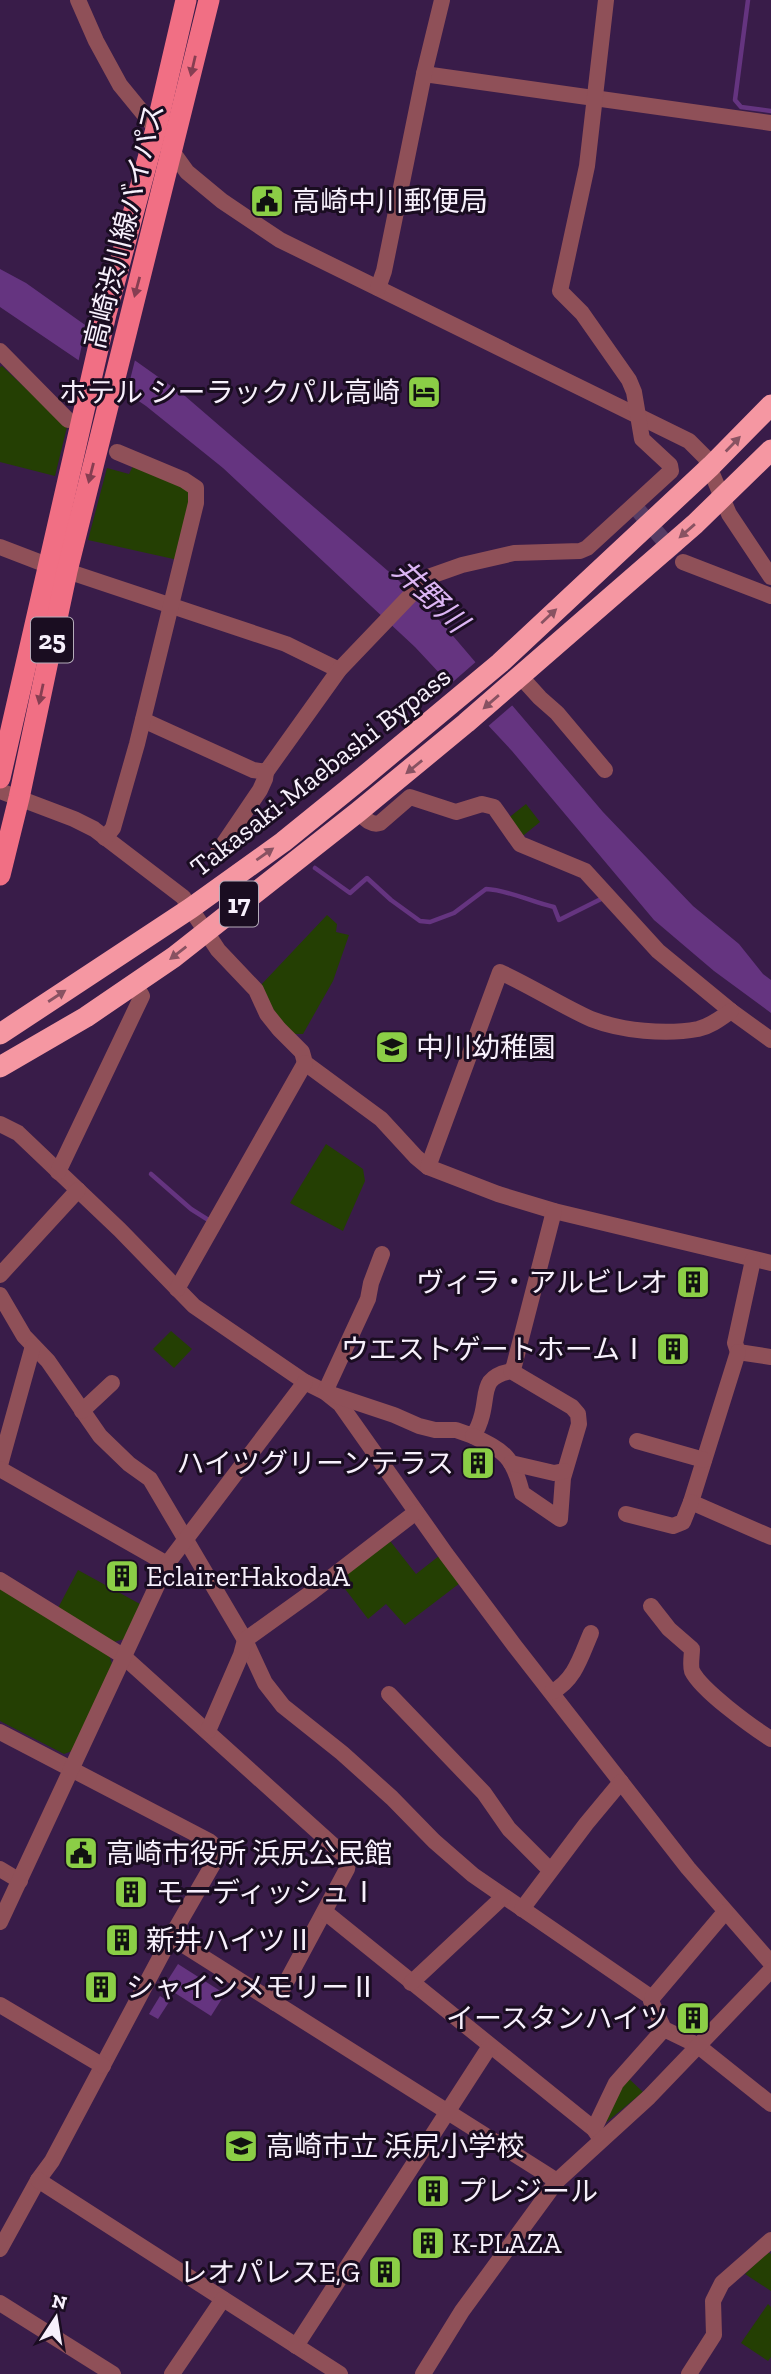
<svg xmlns="http://www.w3.org/2000/svg" width="771" height="2374" font-family="'Zilla Slab','Noto Sans JP',serif">
  <style>
    .green { fill: #243f03 }
    .water { fill: #653480 }
    .pier { fill: #391c49 }
    .lines { fill: none; stroke-linecap: round; stroke-linejoin: round }
    .stream { stroke: #653480; stroke-width: 4.5 }
    .minor-tunnel { stroke: #563c64; stroke-width: 16; stroke-dasharray: 16 8; stroke-linecap: butt }
    .minor { stroke: #8f5058; stroke-width: 16 }
    .major { stroke: #f16f84; stroke-width: 21 }
    .highway { stroke: #f597a2; stroke-width: 21 }
    .oneway { fill: #863e52 }
    .oneway2 { fill: #885262 }
    .labels { text-anchor: middle; stroke-width: 6; stroke-linejoin: round; paint-order: stroke }
    .shield { fill: #1a0d21; stroke: #b5acba; stroke-width: 2 }
    .shield-label { font-size: 26px; font-weight: bold; fill: #f7f0fc }
    .poi-label { font-size: 28px; fill: #f7f0fc; stroke: #1a0d21; text-anchor: start }
    .street-label { font-size: 28px; fill: #f7f0fc; stroke: #1a0d21 }
    .water-label { font-size: 30px; font-style: italic; fill: #dcb5f4; stroke: #1a0d21 }
  </style>
  <rect width="100%" height="100%" fill="#391c49"/>
  <g class="green">
    <path d="M2 366 67 427 55 476 0 462V367Z"/>
    <path d="M133 466 190 491V504L178 560 88 540 107 468 129 474Z"/>
    <path d="M526 804 540 822 519 839 507 819Z"/>
    <path d="M327 915 337 924 336 932 349 935 333 981 303 1034H289L259 987Z"/>
    <path d="M326 1144 363 1169 365 1181 343 1231 290 1203Z"/>
    <path d="M171 1331 192 1349 174 1368 153 1349Z"/>
    <path d="M387 1537 416 1574 439 1556 460 1583 405 1625 386 1604 368 1619 336 1577Z"/>
    <path d="M78 1570 140 1604 124 1639 114 1642 58 1608Z"/>
    <path d="M0 1587 109 1655 112 1664 72 1751 64 1754 0 1721Z"/>
    <path d="M626 2076 643 2092 603 2125Z"/>
    <path d="M768 2252 771 2254V2291L745 2274Z"/>
    <path d="M768 2304 771 2307V2357L768 2361 741 2343Z"/>
  </g>
  <g class="water">
    <path d="M0 269 26 283 185 396 395 577 442 623 603 812 693 906 739 944 763 974 771 980V1013L714 971 654 920 512 751 415 647 223 468 146 406 0 307Z"/>
    <path d="M178 1964 225 1994 211 2016 164 1986Z"/>
    <path d="M160 1996 169 2002 158 2019 149 2014Z"/>
  </g>
  <g class="pier">
    <path d="M87 322 136 356 126 396 78 363Z"/>
    <path d="M478 660 515 703 486 728 447 687Z"/>
  </g>
  <g class="lines">
    <g class="stream">
      <path d="M748 0 735 100 741 107 771 111"/>
      <path d="M315 868 350 893 367 878 391 900 420 921 430 922 454 913 486 889C509 890 531 902 554 907L559 920 603 898"/>
      <path d="M151 1174 191 1209 210 1221"/>
    </g>
    <path class="minor-tunnel" d="M638 510 676 555"/>
    <g class="minor">
      <path d="M78 0 96 41 120 85 156 129 187 172 222 201 280 240 689 441 705 457 729 514 771 577"/>
      <path d="M424 74 771 123"/>
      <path d="M378 288 384 271 424 74 442 0"/>
      <path d="M0 351 68 420"/>
      <path d="M0 547 47 565"/>
      <path d="M683 562 771 596"/>
      <path d="M67 571 286 644 339 670"/>
      <path d="M520 676 540 698 557 713 605 770"/>
      <path d="M143 720 253 770 266 772 339 670 428 577 462 565 514 553 580 551 587 548 671 471 670 465 642 439 634 392 629 380 582 313 560 291 587 166 606 0"/>
      <path d="M0 791 74 819 94 829 183 897 218 950 256 990 267 1014 279 1029 302 1052 305 1063 381 1119 416 1157 428 1167 498 1194 554 1211 771 1263"/>
      <path d="M358 812C365 818 371 826 380 823L410 797 456 812 482 804 494 807 520 844 585 871 658 951 731 1011 771 1040"/>
      <path d="M105 838 113 828 137 744 196 503V488L184 480 117 452"/>
      <path d="M218 852 260 790 265 779 266 772"/>
      <path d="M0 1124 18 1133 120 1230 194 1306 305 1382 325 1392 340 1404 446 1554 514 1645 688 1868 771 1963"/>
      <path d="M428 1167 500 972C531 986 560 1005 591 1019 622 1031 666 1035 698 1029 711 1026 721 1018 731 1011"/>
      <path d="M58 1172 142 996 135 984"/>
      <path d="M382 1254 371 1283 368 1299 325 1392 394 1415 419 1426 435 1430H456L473 1436C477 1430 480 1423 482 1415 488 1392 481 1377 511 1371L514 1366 554 1211"/>
      <path d="M753 1260 735 1343 738 1352 771 1357"/>
      <path d="M0 1275 78 1190"/>
      <path d="M177 1289 305 1063"/>
      <path d="M0 1295 24 1336 48 1361 100 1436 129 1464 150 1479 245 1640 265 1683 283 1706 342 1753 392 1798 434 1841 473 1875 652 1998 651 2001 664 2029 697 2045 771 2104"/>
      <path d="M738 1352 691 1502 771 1537"/>
      <path d="M82 1411 112 1383"/>
      <path d="M473 1436C505 1452 513 1456 522 1493L560 1519 563 1478 579 1424 578 1414 572 1407 511 1371"/>
      <path d="M637 1441 704 1460"/>
      <path d="M511 1463 554 1473 564 1471"/>
      <path d="M0 1465 33 1346"/>
      <path d="M0 1469 167 1564"/>
      <path d="M626 1514 673 1526 683 1522 691 1502"/>
      <path d="M0 1580 123 1656 346 1857 348 1862 347 1869 275 2003"/>
      <path d="M651 1606 669 1629 692 1649C692 1655 690 1665 692 1671 701 1690 752 1727 771 1739"/>
      <path d="M552 1692C575 1680 581 1656 591 1633"/>
      <path d="M389 1694 484 1793 509 1829 550 1870"/>
      <path d="M208 1731 241 1655 245 1640 312 1592 416 1512"/>
      <path d="M0 1732 209 1841C216 1846 217 1850 216 1859L171 1937 52 2161 38 2180 0 2249"/>
      <path d="M0 1869 20 1881"/>
      <path d="M522 1909 586 1824 621 1782"/>
      <path d="M325 1912 594 2129 600 2138"/>
      <path d="M0 1922 167 1564 305 1382"/>
      <path d="M171 1937 557 2181"/>
      <path d="M411 1983 503 1897"/>
      <path d="M652 1998 725 1912"/>
      <path d="M0 2005 103 2066"/>
      <path d="M594 2129 616 2083 664 2029"/>
      <path d="M38 2180 340 2374"/>
      <path d="M0 2303 113 2374"/>
      <path d="M296 2346 490 2046"/>
      <path d="M172 2374 223 2299"/>
      <path d="M423 2374 462 2311 557 2181 649 2097 771 1970"/>
      <path d="M689 2374 714 2335 713 2301 722 2283 771 2240"/>
    </g>
    <g class="major">
      <path d="M0 778 106 314 156 129 186 0"/>
      <path d="M0 875 19 798 67 571 209 0"/>
    </g>
    <g class="highway">
      <path d="M0 1034 191 908 283 842 362 778 500 663 711 466 771 405"/>
      <path d="M0 1067 86 1017 174 957 358 812 466 723 695 524 771 450"/>
    </g>
  </g>
  <defs><path id="oneway-solid" d="M-6-.8H1V-3.2L6.5 0L1 3.2V.8H-6Z" transform="scale(1.75)"/></defs>
  <g class="oneway">
    <use href="#oneway-solid" transform="translate(193 66) rotate(103)"/>
    <use href="#oneway-solid" transform="translate(137 287) rotate(105)"/>
    <use href="#oneway-solid" transform="translate(91 473) rotate(104)"/>
    <use href="#oneway-solid" transform="translate(41 694) rotate(102)"/>
  </g>
  <g class="oneway2">
    <use href="#oneway-solid" transform="translate(733 444) rotate(-46)"/>
    <use href="#oneway-solid" transform="translate(687 531) rotate(139)"/>
    <use href="#oneway-solid" transform="translate(549 616) rotate(-43)"/>
    <use href="#oneway-solid" transform="translate(491 702) rotate(139)"/>
    <use href="#oneway-solid" transform="translate(414 767) rotate(141)"/>
    <use href="#oneway-solid" transform="translate(265 854) rotate(-35)"/>
    <use href="#oneway-solid" transform="translate(178 953) rotate(142)"/>
    <use href="#oneway-solid" transform="translate(57 996) rotate(-33)"/>
  </g>
  <defs>
    <g id="civic-square" transform="scale(1.75)"><rect x="-9" y="-9" width="18" height="18" rx="4" fill="#8bce46" stroke="#1a0d21"/><path d="M-.6-6.5H3V-4.5H.6V-3L4-1V1h2V6H-6V1h2V-1L-.6-3ZM-1.2 2.5V6h2.4V2.5Z" fill="#111"/></g>
    <g id="hotel-square" transform="scale(1.75)"><rect x="-9" y="-9" width="18" height="18" rx="4" fill="#8bce46" stroke="#1a0d21"/><path d="M-6-4.5h1.5V1H6V5H4.5V3h-9V5H-6ZM-4 0a1.8 1.8 0 1 1 3.6 0ZM.5 0V-2.5h3Q6-2.5 6 0Z" fill="#111"/></g>
    <g id="school-square" transform="scale(1.75)"><rect x="-9" y="-9" width="18" height="18" rx="4" fill="#8bce46" stroke="#1a0d21"/><path d="M0-5L7-2L0 1L-7-2ZM-4 1L0 2.5L4 1V4Q0 6-4 4Z" fill="#111"/></g>
    <g id="building-square" transform="scale(1.75)"><rect x="-9" y="-9" width="18" height="18" rx="4" fill="#8bce46" stroke="#1a0d21"/><path d="M-4-6H4V6H1V3H-1V6H-4ZM-2.5-4.3h1.7v1.8h-1.7ZM.8-4.3h1.7v1.8H.8ZM-2.5-1h1.7V.8h-1.7ZM.8-1h1.7V.8H.8Z" fill="#111"/></g>
  </defs>
  <g fill-rule="evenodd">
    <use href="#civic-square" x="267" y="201"/>
    <use href="#hotel-square" x="424" y="392"/>
    <use href="#school-square" x="392" y="1047"/>
    <use href="#building-square" x="693" y="1282"/>
    <use href="#building-square" x="673" y="1349"/>
    <use href="#building-square" x="478" y="1463"/>
    <use href="#building-square" x="122" y="1576"/>
    <use href="#civic-square" x="81" y="1853"/>
    <use href="#building-square" x="131" y="1892"/>
    <use href="#building-square" x="122" y="1940"/>
    <use href="#building-square" x="101" y="1987"/>
    <use href="#building-square" x="693" y="2018"/>
    <use href="#school-square" x="241" y="2146"/>
    <use href="#building-square" x="433" y="2191"/>
    <use href="#building-square" x="428" y="2243"/>
    <use href="#building-square" x="385" y="2272"/>
  </g>
  <g class="labels">
    <g class="shield">
      <rect x="31" y="617.5" width="42" height="45" rx="5"/>
      <rect x="220" y="881.5" width="38" height="45" rx="5"/>
    </g>
    <g class="shield-label">
      <text x="52" y="649">25</text>
      <text x="239" y="913">17</text>
    </g>
    <g class="poi-label">
      <text x="292" y="211">高崎中川郵便局</text>
      <text x="400" y="402" text-anchor="end">ホテル シーラックパル高崎</text>
      <text x="416" y="1057">中川幼稚園</text>
      <text x="668" y="1292" text-anchor="end">ヴィラ・アルビレオ</text>
      <text x="648" y="1359" text-anchor="end">ウエストゲートホームⅠ</text>
      <text x="454" y="1473" text-anchor="end">ハイツグリーンテラス</text>
      <text x="146" y="1586">EclairerHakodaA</text>
      <text x="106" y="1863">高崎市役所 浜尻公民館</text>
      <text x="156" y="1902">モーディッシュⅠ</text>
      <text x="146" y="1950">新井ハイツⅡ</text>
      <text x="126" y="1997">シャインメモリーⅡ</text>
      <text x="668" y="2028" text-anchor="end">イースタンハイツ</text>
      <text x="266" y="2156">高崎市立 浜尻小学校</text>
      <text x="458" y="2201">プレジール</text>
      <text x="452" y="2253">K-PLAZA</text>
      <text x="360" y="2282" text-anchor="end">レオパレスE,G</text>
    </g>
    <g class="street-label">
      <text transform="translate(124 226) rotate(-76)" y="10">高崎渋川線バイパス</text>
      <text transform="translate(320 771) rotate(-38)" y="10">Takasaki-Maebashi Bypass</text>
    </g>
    <g class="water-label">
      <text transform="translate(430 596) rotate(44)" y="10">井野川</text>
    </g>
  </g>
  <g transform="translate(56 2318) rotate(12)" stroke="#1a0d21" stroke-width="5" paint-order="stroke">
  <path d="M0-5L12 26L0 18L-12 26Z" fill="#f7f0fc"/>
  <text y="-10" font-size="19" font-weight="bold" text-anchor="middle" fill="#f7f0fc">N</text>
  </g>
</svg>
